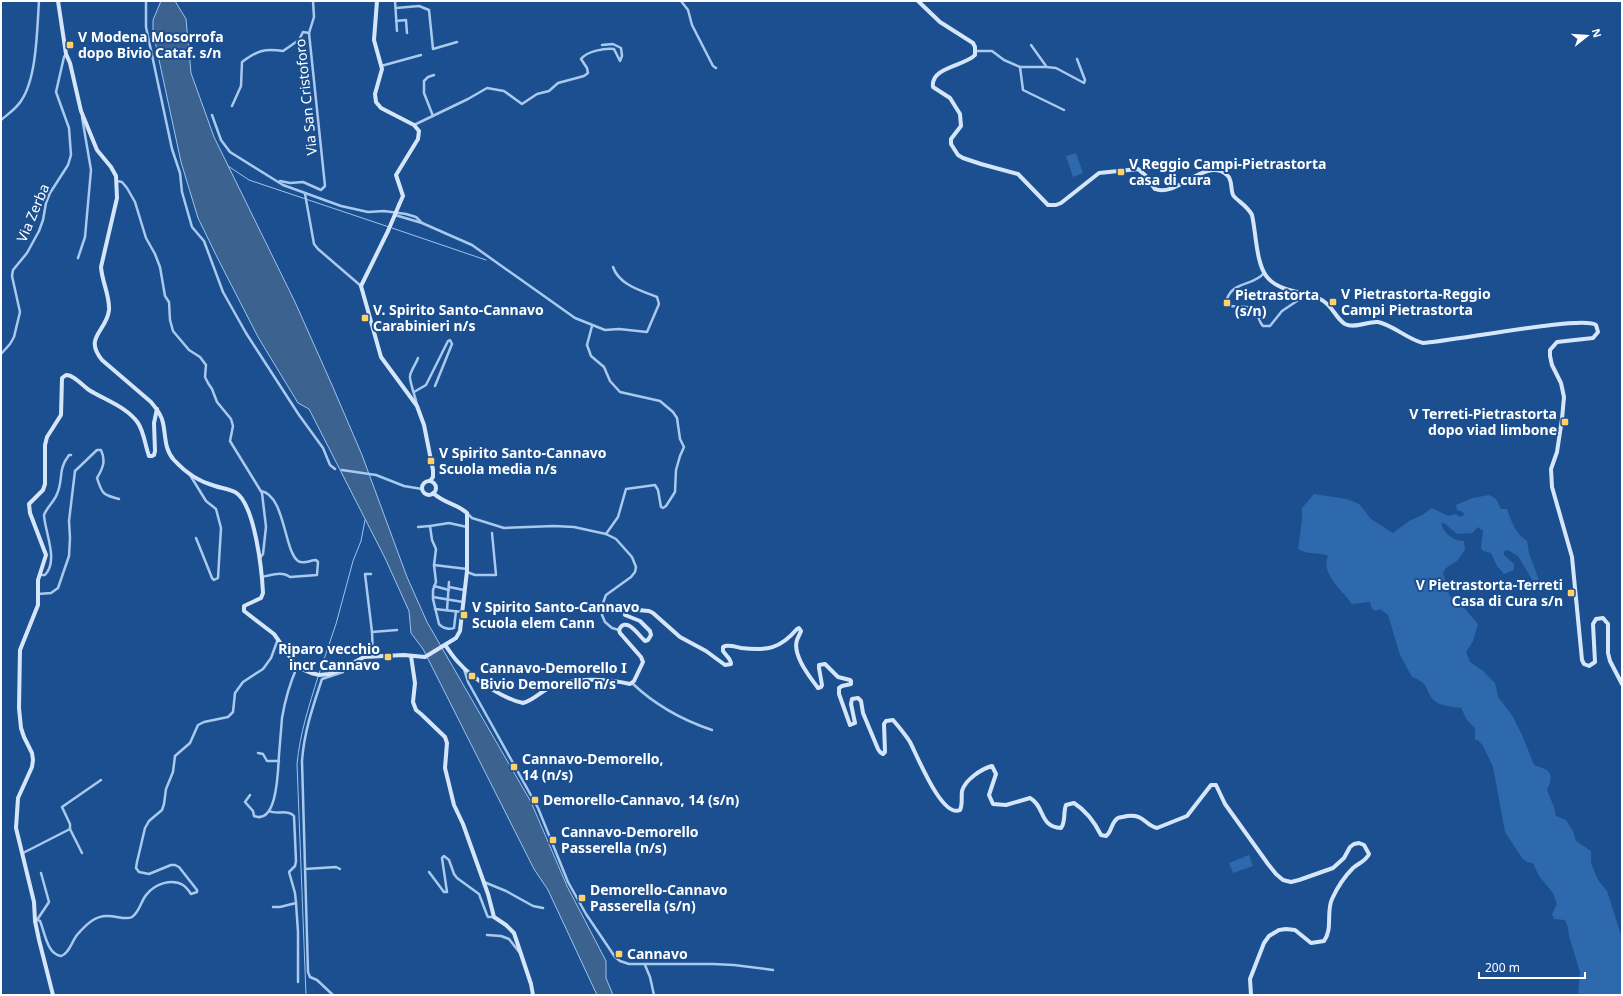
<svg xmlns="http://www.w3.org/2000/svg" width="1623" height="996" font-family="'Noto Sans',sans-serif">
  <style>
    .green { fill: #2e69ad }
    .water { fill: #3c6290; stroke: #9cc4f0 }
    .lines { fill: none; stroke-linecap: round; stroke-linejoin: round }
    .stream { stroke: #9cc4f0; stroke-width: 1 }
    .street { stroke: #a9c9ee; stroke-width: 2.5 }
    .secondary { stroke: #d6e6fa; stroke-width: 4 }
    .secondary-bridge { stroke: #d6e6fa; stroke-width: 4 }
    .poi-dot { fill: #ffd166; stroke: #1b4f8f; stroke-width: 1.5 }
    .labels { text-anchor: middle; stroke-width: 4; stroke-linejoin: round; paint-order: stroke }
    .poi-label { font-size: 14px; font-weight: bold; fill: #fff; stroke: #1b4f8f; text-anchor: start }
    .street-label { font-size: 14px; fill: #fff; stroke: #1b4f8f }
  </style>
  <rect width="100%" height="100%" fill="#1b4f8f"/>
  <g class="green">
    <path d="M1076 153 1083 173 1073 177 1066 156Z"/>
    <path d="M1314 494 1347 499 1359 504 1371 519 1393 533 1409 521 1422 515 1432 508 1448 516 1456 514 1460 517 1464 515 1463 512 1457 510 1456 505 1473 498 1489 495 1496 499 1501 509H1507C1512 523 1515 533 1527 541L1529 553 1540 583V588H1537L1518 556 1508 550 1504 551V555L1514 564V570L1504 574 1497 566 1491 553 1483 551 1481 548 1483 531 1478 527 1472 533 1457 534 1444 523 1441 524C1445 534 1453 541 1464 541L1465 550 1457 561 1446 568 1443 573 1449 595 1465 609 1478 624 1473 641 1466 652 1470 662 1483 671 1495 683 1498 697 1512 715 1523 737 1534 765C1550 770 1555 772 1547 790L1554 807 1556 816 1566 820 1573 831 1576 841 1591 851V863L1598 880 1607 891 1622 938V995H1578L1580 972 1569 936 1568 927 1565 920 1554 919 1552 914 1557 904 1553 893 1539 876 1533 863 1527 862 1522 858 1505 832 1493 767 1483 746 1478 740H1475V728L1467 720 1461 708C1454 707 1442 706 1436 702 1424 693 1432 684 1412 677L1400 655 1388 615 1380 609 1376 611 1372 609 1370 602 1352 604C1342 590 1320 573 1328 556 1318 551 1309 556 1298 549L1302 520V508Z"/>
    <path d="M1249 855 1253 866 1233 873 1229 863Z"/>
  </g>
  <path class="water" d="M161 1H175L186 19 191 73 214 137 295 302 332 385 362 455 407 577 427 622 531 802 567 886 606 961V978L613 995H597L548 890 534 869 423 649 411 633 409 611 385 558 309 409 298 403 258 337 219 261 198 218 181 162 153 32V20Z"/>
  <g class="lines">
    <g class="stream">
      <path d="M228 166 249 180 389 227"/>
      <path d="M392 228 486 260"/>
      <path d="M319 674 336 624 353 561 361 541 365 520"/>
      <path d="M306 995 297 764C300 733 309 706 318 677"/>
    </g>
    <g class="street">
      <path d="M146 1V27L172 149 180 173 182 192 192 227 204 241 223 292 246 333 299 415 323 448 330 465 335 469"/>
      <path d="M395 1 397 31"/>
      <path d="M681 1 688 10 692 25 713 66 716 68"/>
      <path d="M396 8 419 6 429 10 433 49 457 42"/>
      <path d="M396 21 406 20 407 33"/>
      <path d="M1031 45 1046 66"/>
      <path d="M975 51H992L1004 60 1020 67 1023 90 1064 110"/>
      <path d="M381 66 421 55"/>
      <path d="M1020 67H1046L1056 68 1084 83 1085 80 1077 59"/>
      <path d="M232 106 241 86 242 62C257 51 264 48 283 51L299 40 303 32 309 33"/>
      <path d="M212 115 221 140 230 152 283 185 341 206 368 212 384 211 406 214 416 217 422 223"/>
      <path d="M433 116 424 93V81L428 77 434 75"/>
      <path d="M1 120C8 114 16 109 21 101 37 78 37 29 39 1"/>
      <path d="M414 125 468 99 487 88 504 91 522 104 537 94 549 91 558 83 584 76 588 73 587 68 581 59C587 51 605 48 614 49L620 61 622 56 621 48 613 44 602 45"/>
      <path d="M117 181 122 182 127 188 135 202 146 238 155 254 160 267 165 296 169 302 170 320 173 331 189 350 200 357 206 365 205 377 208 383 212 389 217 402 231 419 233 426 230 441 262 493 266 527 263 554 260 558"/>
      <path d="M280 181 290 183 303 182 321 190 325 186 309 33 314 17 313 1"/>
      <path d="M305 194 314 244 318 249 361 286"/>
      <path d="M395 215 422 223 472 245 575 318 605 330 619 329 647 332 659 304 657 297C642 291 619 285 613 267"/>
      <path d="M78 258 85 237 91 170 82 117"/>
      <path d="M1264 273C1254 286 1233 281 1227 299L1231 306C1238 307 1251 305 1256 312 1259 317 1259 322 1263 326H1270L1282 311 1300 299 1303 294"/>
      <path d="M592 326 587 345 591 356 604 367 610 381 620 392 660 401 673 412 677 418 680 439 684 447 680 456 676 470 675 492 666 506 663 508 661 507 658 490 655 485 626 489 618 517 606 534"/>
      <path d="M1 354 10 344 14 337 20 312 12 276 13 270 27 253 39 231 43 220 46 203 50 193 68 165 71 155 69 128 56 92 64 57 66 54"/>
      <path d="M414 392 426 385 448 341 450 340 452 344 435 386"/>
      <path d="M417 405C416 399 409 380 410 376 411 370 416 364 418 358"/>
      <path d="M342 470 376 475 404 486 422 489"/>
      <path d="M190 475 206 501 216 509 221 528 218 578 214 580 212 578 196 538"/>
      <path d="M261 491C285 495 284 551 298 561 304 565 310 560 316 560L318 562 317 575 290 577C282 571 270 575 262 577"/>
      <path d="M467 513 472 518 504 528 554 526 574 527 606 534 616 539 632 557 636 567 635 572 631 577 606 595 603 603 602 615 605 622 612 628 619 630"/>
      <path d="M430 526 449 523 467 527"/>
      <path d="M418 527 430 526 432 540 436 549 434 565 436 582 433 590V599L439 624C442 628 450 630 454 628L456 611"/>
      <path d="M434 565 467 569"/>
      <path d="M467 572 475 575H496L492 533"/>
      <path d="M371 574H365L372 632 373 657"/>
      <path d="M40 575H45C59 560 45 533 44 515 47 507 54 502 57 494 64 478 57 471 69 455H71"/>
      <path d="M434 586 449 590"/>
      <path d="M449 587 464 590"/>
      <path d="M38 594 51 593 58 588 69 556 70 538 69 521 75 471 97 450H101C106 461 103 468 97 478 102 494 103 495 119 499"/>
      <path d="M433 597 463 602"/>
      <path d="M435 609 462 612"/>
      <path d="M447 610 449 582"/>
      <path d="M372 632 397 630"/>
      <path d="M464 669 468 682 538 808 568 882 586 914 615 957 620 961 629 964H713L734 965 773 970"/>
      <path d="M632 683C654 704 682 720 712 730"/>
      <path d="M258 753 263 754 267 761H279"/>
      <path d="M250 795 245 802 253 811 254 816C278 826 278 767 279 755 280 743 281 730 282 718 285 700 290 683 297 667"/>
      <path d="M269 811C277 815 288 809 294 816L296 861 295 866 289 872 295 893 296 903 280 907H273"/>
      <path d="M23 853 70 829"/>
      <path d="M82 853 70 829V824L62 807 101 780"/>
      <path d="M305 869 336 867 340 869"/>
      <path d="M429 872 444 892H447L442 858 444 856 449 860 454 874 457 878 479 894 487 915 488 917H494"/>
      <path d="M484 882 506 891 533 906 543 908"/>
      <path d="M296 903 298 932V982"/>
      <path d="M35 919 40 921C45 933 47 954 61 956 69 954 72 941 77 935 82 929 87 924 93 920 109 910 123 922 132 917 140 912 141 900 147 894 155 884 172 878 183 885 186 887 189 891 191 894L197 892V890L179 867 175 865H171L149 874 139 872 136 868 137 862 145 828 149 821 162 810 164 804 166 789 173 772 175 756 190 743 198 725 204 722 228 717 233 712 235 693 243 682 263 669 271 658 278 639"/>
      <path d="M37 920 49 902 41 873"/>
      <path d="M487 935 501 936 509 939 520 953"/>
      <path d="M645 965 650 977 654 995"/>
      <path d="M333 995 317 980 310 977 308 972 302 761C304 732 313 706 322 679L343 672V669"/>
    </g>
    <g class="secondary">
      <path d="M58 1 66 54 70 63 81 111 97 150 111 167 116 176 117 198 101 267C102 282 110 296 109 310 107 331 83 337 102 360L151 402C156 408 162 415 163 423 166 436 164 449 174 460 185 472 200 482 215 486 221 488 229 489 235 492 255 503 262 572 263 593L261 598 244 606V611L274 634 297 667 311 673 319 675 329 674 340 670 364 657 404 655 425 657 456 638 460 631 467 571V513C456 503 445 504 433 493"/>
      <path d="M377 1 374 40 382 69 375 94 376 102 381 108 414 125 419 131 418 139 396 175 403 196 399 205"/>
      <path d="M918 1 940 22 973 43 975 47V55C965 66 930 67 933 87L950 98 960 114 961 126 951 139V144L958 155 963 158 981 164 1018 174 1048 205H1056L1061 203 1099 173 1138 169 1145 175 1155 189C1177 198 1206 156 1227 175 1233 180 1230 188 1233 195 1237 201 1247 205 1252 215 1256 232 1256 264 1267 277 1279 292 1303 291 1320 299 1333 305 1335 318 1345 324 1355 329 1368 321 1378 322 1393 325 1407 339 1423 343 1449 342 1583 315 1596 325L1598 332 1593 338 1557 342 1550 350V356L1552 365 1561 383 1564 397 1562 419 1557 452 1551 469 1552 487 1572 557 1582 660 1584 664 1589 666 1595 662 1593 624 1596 619 1603 618 1608 624V653L1610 661 1622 684"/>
      <path d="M388 231 361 286 381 357 417 406 424 425 433 470V477L430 481"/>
      <circle cx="429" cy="488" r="7"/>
      <path d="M445 645C449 650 453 657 458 662 471 677 503 699 523 703 534 700 542 690 553 686 573 677 609 679 630 684L634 681 643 662 641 657 620 633 619 630C626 615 639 636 645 641L648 640 651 635 650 631 640 621 625 615 626 609 649 611 653 613 680 637 706 651 725 665 731 664C731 658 726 656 723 651V647L725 646C731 645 736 647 741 648 767 651 780 649 797 629L799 628 801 631C800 634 798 637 797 640 792 655 810 677 818 688L821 687 822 685 819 668V665L825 664 838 677 850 680 851 681V684L842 686 839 688V694L850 725 855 723 851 704 852 699 858 698 861 701 863 713 878 749 880 752 883 754 885 752 884 724 886 721 893 720C899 727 905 734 910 742 917 755 942 819 960 810 963 804 961 797 962 791 965 780 981 769 992 766L996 774 989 795 993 804 1006 805 1030 798C1045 806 1039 827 1061 828 1066 822 1063 812 1066 805L1074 803C1085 810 1095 823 1101 835L1106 836C1112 832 1111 822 1118 818 1120 817 1124 817 1127 816 1145 814 1144 825 1157 828L1187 816 1211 785H1216L1225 804 1268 864 1276 874 1283 880 1291 882 1299 880 1333 868 1344 858 1350 847 1354 844 1359 843 1364 845 1369 854C1366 861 1359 863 1353 868 1345 876 1337 888 1332 899 1326 912 1333 929 1324 941L1311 943 1295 930 1286 929 1279 930 1269 936 1264 943 1250 979 1251 995"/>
      <path d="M411 656 415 683 413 702 416 710 421 714 445 737 447 743 445 768 454 805 463 824 488 894 494 917 506 925 514 933 531 984 533 995"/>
      <path d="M53 995 39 940 35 921 34 902 16 828 18 798 32 767 33 760 32 753 24 737 21 728 19 708 20 650 38 605V580L46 555 30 513 29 504 43 490 45 484V445L47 437 61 415 62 378 66 375C74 375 82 385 89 390 105 400 127 407 138 423 144 432 145 445 149 456H152L154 455 155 451 154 423 157 409"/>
    </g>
    <path class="secondary-bridge" d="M388 231 399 205"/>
  </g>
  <g class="poi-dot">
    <rect x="66" y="41" width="8" height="8" rx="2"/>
    <rect x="1117" y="168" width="8" height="8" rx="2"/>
    <rect x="1329" y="298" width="8" height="8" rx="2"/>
    <rect x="1223" y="299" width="8" height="8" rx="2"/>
    <rect x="361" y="314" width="8" height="8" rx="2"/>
    <rect x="1561" y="418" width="8" height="8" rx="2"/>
    <rect x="427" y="457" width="8" height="8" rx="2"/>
    <rect x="1567" y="589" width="8" height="8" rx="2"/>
    <rect x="460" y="611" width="8" height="8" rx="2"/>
    <rect x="384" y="653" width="8" height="8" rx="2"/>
    <rect x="468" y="672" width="8" height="8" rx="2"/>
    <rect x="510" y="763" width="8" height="8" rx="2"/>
    <rect x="531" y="796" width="8" height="8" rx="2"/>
    <rect x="549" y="836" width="8" height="8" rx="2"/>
    <rect x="578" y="894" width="8" height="8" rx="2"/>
    <rect x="615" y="950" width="8" height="8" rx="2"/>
  </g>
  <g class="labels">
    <g class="poi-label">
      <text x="78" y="42">V Modena Mosorrofa<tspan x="78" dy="16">dopo Bivio Cataf. s/n</tspan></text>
      <text x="1129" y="169">V Reggio Campi-Pietrastorta<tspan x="1129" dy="16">casa di cura</tspan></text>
      <text x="1341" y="299">V Pietrastorta-Reggio<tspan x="1341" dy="16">Campi Pietrastorta</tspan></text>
      <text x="1235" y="300">Pietrastorta<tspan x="1235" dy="16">(s/n)</tspan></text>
      <text x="373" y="315">V. Spirito Santo-Cannavo<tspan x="373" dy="16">Carabinieri n/s</tspan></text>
      <text x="1557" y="419" text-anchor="end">V Terreti-Pietrastorta<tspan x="1557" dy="16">dopo viad limbone</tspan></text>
      <text x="439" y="458">V Spirito Santo-Cannavo<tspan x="439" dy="16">Scuola media n/s</tspan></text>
      <text x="1563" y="590" text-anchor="end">V Pietrastorta-Terreti<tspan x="1563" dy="16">Casa di Cura s/n</tspan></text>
      <text x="472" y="612">V Spirito Santo-Cannavo<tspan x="472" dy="16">Scuola elem Cann</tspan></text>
      <text x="380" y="654" text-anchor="end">Riparo vecchio<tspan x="380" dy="16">incr Cannavo</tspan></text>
      <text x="480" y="673">Cannavo-Demorello I<tspan x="480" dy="16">Bivio Demorello n/s</tspan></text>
      <text x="522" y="764">Cannavo-Demorello,<tspan x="522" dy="16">14 (n/s)</tspan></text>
      <text x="543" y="805">Demorello-Cannavo, 14 (s/n)</text>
      <text x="561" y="837">Cannavo-Demorello<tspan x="561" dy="16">Passerella (n/s)</tspan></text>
      <text x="590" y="895">Demorello-Cannavo<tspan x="590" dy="16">Passerella (s/n)</tspan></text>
      <text x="627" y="959">Cannavo</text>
    </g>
    <g class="street-label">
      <text transform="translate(306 97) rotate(-96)" y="5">Via San Cristoforo</text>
      <text transform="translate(33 213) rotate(-67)" y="5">Via Zerba</text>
    </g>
  </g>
  <rect width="1623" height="996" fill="none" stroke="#ffffff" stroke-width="4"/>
  <g transform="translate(1587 36) rotate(73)" stroke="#1b4f8f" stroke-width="3" paint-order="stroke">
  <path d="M0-3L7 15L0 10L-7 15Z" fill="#ffffff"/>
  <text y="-6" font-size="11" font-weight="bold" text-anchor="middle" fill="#ffffff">N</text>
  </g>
  <path d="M1479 972v6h106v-6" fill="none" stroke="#ffffff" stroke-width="2"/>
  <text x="1485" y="972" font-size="12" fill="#ffffff" stroke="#1b4f8f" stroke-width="3" paint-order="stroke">200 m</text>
</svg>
